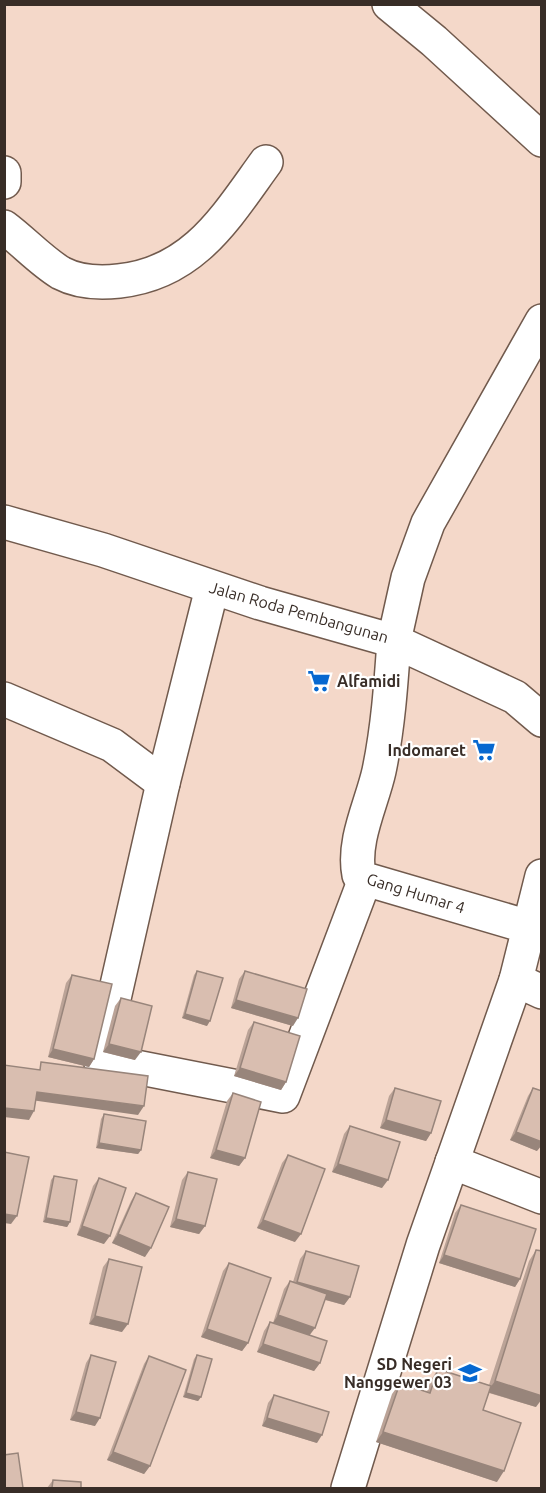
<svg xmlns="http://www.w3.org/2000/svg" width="546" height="1493" font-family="Ubuntu,sans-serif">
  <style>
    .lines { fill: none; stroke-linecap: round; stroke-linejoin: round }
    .minor-casing { stroke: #715a4d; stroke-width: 36 }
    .minor { stroke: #fff; stroke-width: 33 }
    .wall { fill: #bba397 }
    .shaded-wall { fill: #98857b }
    .building { fill: #d9beb0; stroke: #98857b; stroke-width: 1.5 }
    .labels { text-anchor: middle; stroke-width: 4.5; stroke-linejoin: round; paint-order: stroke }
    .street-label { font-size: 16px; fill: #382d27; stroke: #fff }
    .poi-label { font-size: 16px; font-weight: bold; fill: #382d27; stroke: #fff; text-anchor: end }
  </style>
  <rect width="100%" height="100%" fill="#f4d8c9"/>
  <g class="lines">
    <g class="minor-casing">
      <g id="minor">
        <path d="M389 4 434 41 542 140"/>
        <path d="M4 173V182"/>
        <path d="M4 227C23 241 41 261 61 273 78 282 101 283 119 281 194 273 226 217 266 162"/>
        <path d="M4 522 103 550 260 603 394 641 408 578 428 523 542 321"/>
        <path d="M212 588 163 783 100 1060 283 1096 365 879"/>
        <path d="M4 699 112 745 163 783"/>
        <path d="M529 927 365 879 359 875C352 841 372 803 379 771 388 728 391 684 394 641L515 697 542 720"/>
        <path d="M516 980 542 992"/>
        <path d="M452 1162 542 1197"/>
        <path d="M348 1488 423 1245 516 980 542 876"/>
      </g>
    </g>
    <use href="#minor" class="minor"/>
  </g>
  <g class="wall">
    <path d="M197 971 207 1026 182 1018 194 975Z"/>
    <path d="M245 971 293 1026 231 1008 239 979Z"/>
    <path d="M72 975 94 1059 89 1067 48 1057 66 983Z"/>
    <path d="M121 998 135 1060 103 1052 115 1006Z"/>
    <path d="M254 1022 286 1082 281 1090 234 1076 248 1030Z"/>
    <path d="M395 1088 431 1133 426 1141 380 1128 389 1096Z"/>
    <path d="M533 1088 537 1151 510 1140 528 1096Z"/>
    <path d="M233 1093 245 1158 239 1166 210 1158 227 1101Z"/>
    <path d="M104 1114 141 1150 138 1154 96 1148 101 1119Z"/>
    <path d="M350 1126 382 1188 332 1172 344 1134Z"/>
    <path d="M288 1155 295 1242 257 1228 282 1163Z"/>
    <path d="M188 1172 205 1226 199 1234 170 1227 182 1180Z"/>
    <path d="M54 1176 70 1222 67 1227 43 1222 51 1180Z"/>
    <path d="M99 1178 104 1244 77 1235 93 1186Z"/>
    <path d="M136 1193 145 1257 112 1243 131 1201Z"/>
    <path d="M461 1205 520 1279 515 1287 439 1263 455 1213Z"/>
    <path d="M536 1250V1407L489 1393 483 1410 497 1482 376 1442 392 1394 400 1383 427 1392 431 1380 438 1369 489 1385 529 1261Z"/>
    <path d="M306 1251 350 1297 344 1305 325 1300 309 1335 320 1363 314 1371 257 1352 264 1331 270 1322 273 1323 284 1289 290 1281 293 1282 300 1259Z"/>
    <path d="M109 1259 122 1332 89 1324 103 1267Z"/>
    <path d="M229 1263 248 1343 242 1351 201 1337 223 1271Z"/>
    <path d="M91 1355 95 1426 70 1420 86 1363Z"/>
    <path d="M197 1355 201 1397 198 1401 183 1397 194 1359Z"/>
    <path d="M149 1356 150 1466 144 1474 107 1460 144 1364Z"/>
    <path d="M274 1395 317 1443 262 1426 268 1403Z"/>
    <path d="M53 1480 81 1488H47Z"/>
  </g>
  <g class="shaded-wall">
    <path d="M236 1000 298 1018 293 1026 231 1008Z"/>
    <path d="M185 1014 210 1021 207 1026 182 1018Z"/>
    <path d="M109 1044 141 1052 135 1060 103 1052Z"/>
    <path d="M53 1049 94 1059 89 1067 48 1057Z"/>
    <path d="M240 1068 286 1082 281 1090 234 1076Z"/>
    <path d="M37 1092 144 1106 138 1115 31 1100Z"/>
    <path d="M4 1108 34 1111 29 1120 4 1117Z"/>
    <path d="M386 1120 431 1133 426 1141 380 1128Z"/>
    <path d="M516 1132 542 1142V1145L537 1151 510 1140Z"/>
    <path d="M99 1143 141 1150 138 1154 96 1148Z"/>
    <path d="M216 1150 245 1158 239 1166 210 1158Z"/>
    <path d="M338 1164 388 1180 382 1188 332 1172Z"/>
    <path d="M4 1214 17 1216 11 1224 4 1223Z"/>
    <path d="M46 1218 70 1222 67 1227 43 1222Z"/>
    <path d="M176 1219 205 1226 199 1234 170 1227Z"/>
    <path d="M263 1220 301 1234 295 1242 257 1228Z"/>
    <path d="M82 1226 110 1236 104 1244 77 1235Z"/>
    <path d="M118 1234 151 1248 145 1257 112 1243Z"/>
    <path d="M444 1255 520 1279 515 1287 439 1263Z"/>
    <path d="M297 1282 350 1297 344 1305 291 1290Z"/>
    <path d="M278 1315 315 1328 309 1336 273 1323Z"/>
    <path d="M95 1316 128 1324 122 1332 89 1324Z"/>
    <path d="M207 1329 248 1343 242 1351 201 1337Z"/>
    <path d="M263 1344 320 1363 314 1371 257 1352Z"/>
    <path d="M495 1381 542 1396V1399L536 1407 487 1392Z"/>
    <path d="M186 1393 201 1397 198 1401 183 1397Z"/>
    <path d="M76 1412 100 1418 95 1426 70 1420Z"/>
    <path d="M267 1418 322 1435 317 1443 262 1426Z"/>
    <path d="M383 1432 504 1471 497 1482 376 1442Z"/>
    <path d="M113 1452 150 1466 144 1474 107 1460Z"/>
  </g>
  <g class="building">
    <path d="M197 971 223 978 210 1021 185 1014Z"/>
    <path d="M245 971 307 989 298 1018 236 1000Z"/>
    <path d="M72 975 112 984 94 1059 53 1049Z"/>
    <path d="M121 998 152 1006 141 1052 109 1044Z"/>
    <path d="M254 1022 300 1036 286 1082 240 1068Z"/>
    <path d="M41 1062 148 1076 144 1106 37 1092 34 1111 4 1108V1065L40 1070Z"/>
    <path d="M395 1088 441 1101 431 1133 386 1120Z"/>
    <path d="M533 1088 542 1091V1142L516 1132Z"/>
    <path d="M233 1093 261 1102 245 1158 216 1150Z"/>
    <path d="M104 1114 146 1121 141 1150 99 1143Z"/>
    <path d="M350 1126 400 1142 388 1180 338 1164Z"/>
    <path d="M4 1152 29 1157 17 1216 4 1214Z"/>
    <path d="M288 1155 325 1169 301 1234 263 1220Z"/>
    <path d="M188 1172 217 1179 205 1226 176 1219Z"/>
    <path d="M54 1176 77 1180 70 1222 46 1218Z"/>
    <path d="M99 1178 126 1188 110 1236 82 1226Z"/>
    <path d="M136 1193 169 1207 151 1248 118 1234Z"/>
    <path d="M461 1205 536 1229 520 1279 444 1255Z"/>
    <path d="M536 1250 542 1251V1396L495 1381Z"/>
    <path d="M306 1251 359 1266 350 1297 297 1282Z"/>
    <path d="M109 1259 142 1267 128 1324 95 1316Z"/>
    <path d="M229 1263 271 1278 248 1343 207 1329Z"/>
    <path d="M290 1281 327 1294 315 1328 278 1315Z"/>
    <path d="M270 1322 327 1341 320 1363 263 1344Z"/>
    <path d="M91 1355 116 1362 100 1418 76 1412Z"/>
    <path d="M197 1355 212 1359 201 1397 186 1393Z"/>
    <path d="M149 1356 186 1370 150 1466 113 1452Z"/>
    <path d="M438 1369 491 1386 483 1410 521 1423 504 1471 383 1432 400 1383 430 1393Z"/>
    <path d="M274 1395 329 1412 322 1435 267 1418Z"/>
    <path d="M18 1453 23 1488H4V1455Z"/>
    <path d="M53 1480 81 1482V1488H52Z"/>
  </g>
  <defs>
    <g id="supermarket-bare" transform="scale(1.8)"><path d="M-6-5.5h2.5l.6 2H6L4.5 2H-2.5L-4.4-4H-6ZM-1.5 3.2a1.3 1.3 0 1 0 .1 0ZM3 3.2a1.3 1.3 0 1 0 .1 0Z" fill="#0768d0" stroke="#fff" stroke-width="2.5" paint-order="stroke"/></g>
    <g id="school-bare" transform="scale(1.8)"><path d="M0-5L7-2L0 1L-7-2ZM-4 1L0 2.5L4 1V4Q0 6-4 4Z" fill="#0768d0" stroke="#fff" stroke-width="2.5" paint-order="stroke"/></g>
  </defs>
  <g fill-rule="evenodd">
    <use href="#supermarket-bare" x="319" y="681"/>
    <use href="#supermarket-bare" x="484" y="750"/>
    <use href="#school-bare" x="470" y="1373"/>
  </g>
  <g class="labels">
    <g class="street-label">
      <text transform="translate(299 612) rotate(16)" y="6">Jalan Roda Pembangunan</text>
      <text transform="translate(416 893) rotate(17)" y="6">Gang Humar 4</text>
    </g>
    <g class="poi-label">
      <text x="337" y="687" text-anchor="start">Alfamidi</text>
      <text x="466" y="756">Indomaret</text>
      <text x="452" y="1370">SD Negeri<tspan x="452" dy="18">Nanggewer 03</tspan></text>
    </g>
  </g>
  <rect width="546" height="1493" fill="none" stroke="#382d27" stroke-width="12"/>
</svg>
